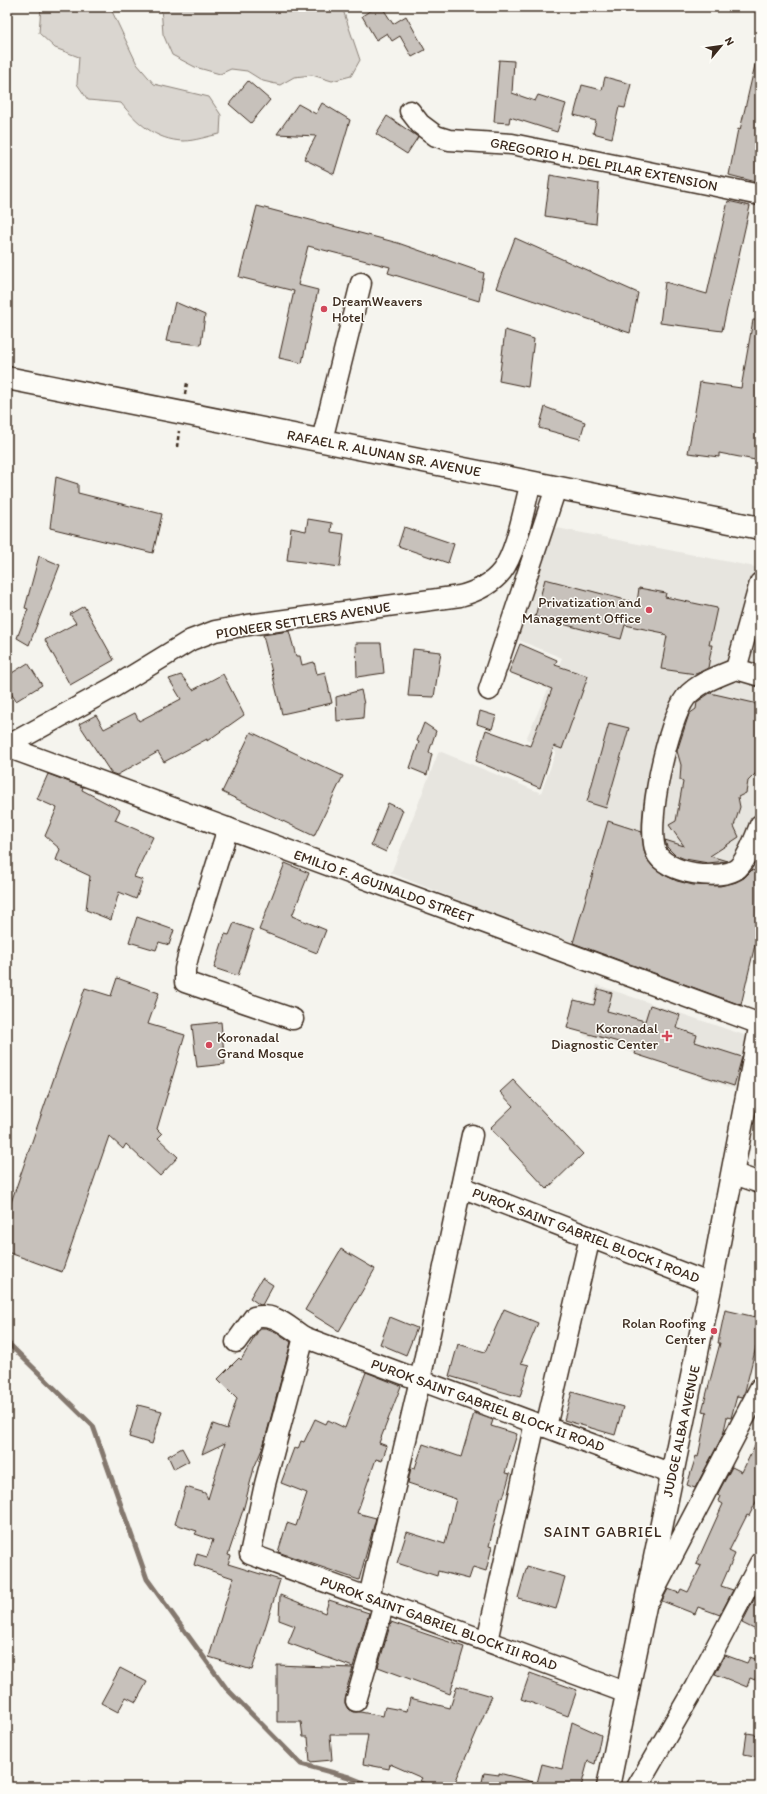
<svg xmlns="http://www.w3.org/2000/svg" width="767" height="1794" font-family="Itim,sans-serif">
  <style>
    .built { fill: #e7e5df }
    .green { fill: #dad6d0; stroke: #8a8077 }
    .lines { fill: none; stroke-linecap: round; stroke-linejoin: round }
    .stream { stroke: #84786e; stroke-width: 5 }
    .building { fill: #c7c1bb; stroke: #3b2a1e }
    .minor-casing { stroke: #3b2a1e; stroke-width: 23 }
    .major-casing { stroke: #3b2a1e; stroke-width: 25 }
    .highway-casing { stroke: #3b2a1e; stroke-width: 25 }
    .path { stroke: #3b2a1e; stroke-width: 2.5; stroke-dasharray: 4 3; stroke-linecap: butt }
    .minor { stroke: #fdfcf7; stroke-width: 20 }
    .major { stroke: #fdfcf7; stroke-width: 22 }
    .highway { stroke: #fdfcf7; stroke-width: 22 }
    .poi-dot { fill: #d1495b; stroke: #fdfcf7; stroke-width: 1.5 }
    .labels { text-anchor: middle; stroke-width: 3; stroke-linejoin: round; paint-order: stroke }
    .street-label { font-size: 14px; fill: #3b2a1e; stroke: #fdfcf7 }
    .poi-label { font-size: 14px; fill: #3b2a1e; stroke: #fdfcf7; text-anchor: end }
    .neighbourhood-label { font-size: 15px; letter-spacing: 1px; fill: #3b2a1e; stroke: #fdfcf7 }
  </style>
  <rect width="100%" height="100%" fill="#f5f4ee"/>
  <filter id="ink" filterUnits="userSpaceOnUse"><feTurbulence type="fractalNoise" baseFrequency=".025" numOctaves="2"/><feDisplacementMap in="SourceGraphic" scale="8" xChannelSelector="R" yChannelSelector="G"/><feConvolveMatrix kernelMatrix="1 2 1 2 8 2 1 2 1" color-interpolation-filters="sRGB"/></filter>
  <g filter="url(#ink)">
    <g class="built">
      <path d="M552 527 760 568V923L740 1010 572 946 391 873 439 751 541 793 556 752 526 739 562 658 514 638Z"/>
      <path d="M597 985 750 1037 735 1089 583 1035Z"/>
    </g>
    <g class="green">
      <path d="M41 7H110L137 64 154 84 209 97 221 115 220 134C208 136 195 141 183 141 156 140 137 123 121 103L88 100 77 84 79 57 55 48 39 33Z"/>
      <path d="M161 7H342L360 60 351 76 332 81 312 75 294 77 280 85 263 81 247 71 231 69 220 74 195 67 172 55 163 34Z"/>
    </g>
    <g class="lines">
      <path class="stream" d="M7 1342 93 1426 147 1579 226 1688 301 1764 349 1777 374 1787"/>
    </g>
    <g class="building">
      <path d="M376 7H382L393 24 406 16 425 50 412 57 400 36 392 41 387 33 376 40 362 16Z"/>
      <path d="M499 60 514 61 512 93 535 101 538 95 566 104 557 132 510 117 509 123 494 122Z"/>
      <path d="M755 65 760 66V183L729 175 738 129 740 130Z"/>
      <path d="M605 77 631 84 625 108 619 107 612 138 593 133 596 121 574 115 582 85 602 90Z"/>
      <path d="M248 81 270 100 251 123 229 104Z"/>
      <path d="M322 103 350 120 334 174 304 159 316 136 277 134 298 104 316 114Z"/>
      <path d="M387 116 418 137 407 154 376 134Z"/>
      <path d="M550 175 599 184 596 224 545 216Z"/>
      <path d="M728 201 750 206 722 331 660 323 665 282 707 294Z"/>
      <path d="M257 206 398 243 484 273 479 301 388 273 390 267 308 246 298 285 318 290 302 363 279 358 294 291 239 277Z"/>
      <path d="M515 238 638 293 630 333 496 288Z"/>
      <path d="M175 302 205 315 201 345 166 341Z"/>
      <path d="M753 320H760V435L755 460 719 453V457L688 453 700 382 741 388Z"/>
      <path d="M505 330 534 339 528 387 499 381Z"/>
      <path d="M545 407 585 422 580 439 539 428Z"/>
      <path d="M56 477 78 484V493L162 514 153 553 50 528Z"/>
      <path d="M308 519 332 523 331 532 344 534 340 567 287 560 291 528 306 531Z"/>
      <path d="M404 527 454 544 448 563 398 546Z"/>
      <path d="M39 556 60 565 29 645 17 638 28 609 25 608Z"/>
      <path d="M545 579 637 603 639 588 666 593 665 597 717 608 709 645H712L708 668 696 674 661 669 667 636 663 635 664 633 625 625 621 639 535 617Z"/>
      <path d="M84 606 114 660 70 685 45 640 76 623 70 614Z"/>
      <path d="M289 631 296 656H300L302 665 314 662 317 674 325 672 332 703 282 714 263 635Z"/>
      <path d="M356 643H381L384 673 357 677Z"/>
      <path d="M520 644 557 660 555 665 588 676 562 749 554 746 540 788 476 761 486 730 530 746 552 689 509 672Z"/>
      <path d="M413 649 441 652 434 697 408 696Z"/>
      <path d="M28 663 42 685 16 701 7 687V676Z"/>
      <path d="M223 674 244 715 207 741V739L164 762 158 752 117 775 111 773 79 724 96 715 104 729 135 713 139 721 181 699 169 679 181 675 193 690Z"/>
      <path d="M361 690 364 704 363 718 337 721 336 697Z"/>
      <path d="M710 693 754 703 760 710V769L748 781 746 793 738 797 740 807 734 826 739 837 710 856 727 861 708 863 685 859 675 855 667 847 665 840 684 846 669 825 676 821 683 782 680 780 681 765 677 751 689 714 696 709 697 702Z"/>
      <path d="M480 711 496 716 492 729 477 724Z"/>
      <path d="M424 723 436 731 429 752 432 754 427 775 410 768 419 742 417 741Z"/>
      <path d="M609 723 629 728 606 808 587 802Z"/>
      <path d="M251 732 343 776 314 836 222 792Z"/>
      <path d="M48 774 83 787 82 790 120 810 115 820 153 837 134 877 143 880 136 899 119 892 111 920 86 910 90 876 56 860 60 849 45 836 57 808 37 799Z"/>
      <path d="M388 803 403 810 386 852 371 845Z"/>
      <path d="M608 821 642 832 645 854 652 866 664 875 677 881 693 885 720 886 736 882 744 878 752 870 760 873V923L741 1005 573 943Z"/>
      <path d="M285 863 309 873 292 916 326 930 317 953 259 930Z"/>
      <path d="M137 917 174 930 169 945 159 942 156 950 129 942Z"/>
      <path d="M234 923 253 930 238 976 214 968 225 934 229 935Z"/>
      <path d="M117 978 159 993 148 1024 185 1035 157 1129 162 1134 158 1138 178 1157 160 1176 126 1144 123 1149 109 1136 62 1272 7 1252V1214L85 988 111 996Z"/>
      <path d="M598 989 612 993 607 1011 645 1021 650 1005 680 1015 676 1028 697 1035 695 1042 742 1057 734 1086 635 1054 637 1047 567 1028 574 1000 594 1005Z"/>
      <path d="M221 1022 225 1064 197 1067 192 1025Z"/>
      <path d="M513 1080 583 1154 547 1189 490 1128 513 1106 500 1092Z"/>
      <path d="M341 1249 375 1269 339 1331 305 1310Z"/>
      <path d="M262 1278 273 1285 262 1305H260L250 1298Z"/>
      <path d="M504 1309 538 1323 521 1363 529 1365 520 1397 449 1376 458 1344 485 1352Z"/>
      <path d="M725 1310 760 1318V1348L756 1347 745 1391 742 1397 737 1396 731 1418 727 1417 723 1435 695 1488 687 1485 696 1456 698 1457 707 1412 702 1411 720 1343H718Z"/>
      <path d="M390 1317 417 1328 406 1355 380 1344Z"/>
      <path d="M260 1328H266L276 1332 291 1342 263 1447 254 1468 244 1507 228 1555 231 1556 228 1564 280 1580 252 1670 209 1657 233 1578 194 1565 197 1554 207 1557 213 1540 195 1534 197 1531 175 1524 186 1487 205 1493 208 1499 225 1443 202 1454 213 1424 227 1429 237 1398 218 1379 239 1358 241 1360Z"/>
      <path d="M366 1372 401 1386 379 1443 387 1446 382 1461 376 1459 357 1513 376 1518 359 1580 278 1552 287 1523 296 1526 307 1493 281 1483 294 1448 298 1449 301 1441 304 1442 315 1419 326 1424 328 1420 345 1428Z"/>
      <path d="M572 1392 623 1407 615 1435 564 1420Z"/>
      <path d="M138 1405 162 1411 152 1444 129 1437Z"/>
      <path d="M474 1413 493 1420 491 1426 517 1434 505 1473 510 1474 503 1498 501 1497 489 1546 492 1547 486 1571 473 1567 469 1579 438 1571 437 1576 397 1563 407 1532 445 1544 456 1499 408 1483 411 1467 415 1468 423 1444 461 1457Z"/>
      <path d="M760 1435V1501L757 1500 749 1516 747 1515 729 1551 735 1554 721 1586 733 1590 720 1615 698 1607 695 1614 662 1601 668 1589 679 1593 681 1589 688 1592 701 1566 696 1564 723 1504 718 1501 720 1496 717 1495 732 1467 742 1472Z"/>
      <path d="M182 1448 189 1461 174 1469 168 1456Z"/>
      <path d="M527 1566 565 1577 556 1609 518 1598Z"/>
      <path d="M760 1588V1632L742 1623Z"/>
      <path d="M280 1595 325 1613 329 1600 369 1613 353 1667 288 1643 295 1626 279 1620Z"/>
      <path d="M391 1622 464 1647 450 1694 378 1667Z"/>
      <path d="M725 1655 747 1663 750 1657 760 1661V1668L755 1680 750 1678 747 1687 715 1674Z"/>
      <path d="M277 1665 353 1668 348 1684 345 1703 348 1709 353 1712H360L383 1716 385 1707 407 1711 410 1698 450 1708 457 1686 492 1696 453 1787H435L420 1781 422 1778 390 1764 389 1769 363 1764 368 1735H330L332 1760 310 1762 308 1737H303L301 1722H277Z"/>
      <path d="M120 1668 147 1682 136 1702 126 1697 118 1712 101 1703Z"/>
      <path d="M530 1673 577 1690 568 1716 521 1699Z"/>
      <path d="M572 1722 601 1735 595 1764 588 1761 581 1787H536L542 1764 562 1769Z"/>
      <path d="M747 1733 760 1735V1757L744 1754Z"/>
      <path d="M484 1773 499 1775V1773L537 1783 536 1787 481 1786Z"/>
    </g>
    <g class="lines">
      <g class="minor-casing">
        <g id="minor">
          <path d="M410 111 420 124 436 136 449 140 512 144 760 195"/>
          <path d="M322 440 361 283"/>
          <path d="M736 669 760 583"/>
          <path d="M760 676 736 669C719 676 698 683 686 697 668 720 645 824 656 852 664 873 722 882 738 868 748 858 755 838 760 825"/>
          <path d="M489 690 556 488"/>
          <path d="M7 746 114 687 191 640 215 631 248 625 460 596C475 592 492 584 502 571 517 551 524 507 531 482"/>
          <path d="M7 747 760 1024"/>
          <path d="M228 828 189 953 185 969V982L293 1019"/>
          <path d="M732 1173 760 1183"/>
          <path d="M461 1187 711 1284"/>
          <path d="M304 1337 265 1484 250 1554 627 1693"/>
          <path d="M236 1342 254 1317C275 1312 287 1326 304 1337L672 1474"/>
          <path d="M546 1427 590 1237"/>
          <path d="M369 1597 420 1380 472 1135"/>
          <path d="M650 1599 760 1388"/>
          <path d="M487 1641 535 1423"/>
          <path d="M356 1701 384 1603"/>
          <path d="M637 1787 695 1687 760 1563"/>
        </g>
      </g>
      <g class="major-casing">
        <path id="major" d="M608 1787 711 1284 760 1028"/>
      </g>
      <g class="highway-casing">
        <path id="highway" d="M7 378 760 528"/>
      </g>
      <g class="path">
        <path d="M185 394 187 383"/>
        <path d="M177 447 179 431"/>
      </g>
      <use href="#minor" class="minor"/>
      <use href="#major" class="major"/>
      <use href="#highway" class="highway"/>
    </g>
  </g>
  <g class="poi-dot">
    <circle cx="324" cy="309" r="4"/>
    <circle cx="649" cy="610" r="4"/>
    <path d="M665 1030h4v4h4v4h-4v4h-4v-4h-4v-4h4z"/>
    <circle cx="209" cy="1045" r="4"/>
    <circle cx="714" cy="1331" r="4"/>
  </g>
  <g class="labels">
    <g class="street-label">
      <text transform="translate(604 164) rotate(11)" y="5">GREGORIO H. DEL PILAR EXTENSION</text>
      <text transform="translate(384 453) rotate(11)" y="5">RAFAEL R. ALUNAN SR. AVENUE</text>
      <text transform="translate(303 620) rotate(-9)" y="5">PIONEER SETTLERS AVENUE</text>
      <text transform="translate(384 886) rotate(20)" y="5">EMILIO F. AGUINALDO STREET</text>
      <text transform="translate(586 1235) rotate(21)" y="5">PUROK SAINT GABRIEL BLOCK I ROAD</text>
      <text transform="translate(488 1405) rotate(20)" y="5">PUROK SAINT GABRIEL BLOCK II ROAD</text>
      <text transform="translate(681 1431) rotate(-78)" y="5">JUDGE ALBA AVENUE</text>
      <text transform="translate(439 1623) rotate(20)" y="5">PUROK SAINT GABRIEL BLOCK III ROAD</text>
    </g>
    <g class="poi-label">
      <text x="332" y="306" text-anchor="start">DreamWeavers<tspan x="332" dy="16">Hotel</tspan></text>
      <text x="641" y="607">Privatization and<tspan x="641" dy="16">Management Office</tspan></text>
      <text x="658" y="1033">Koronadal<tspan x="658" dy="16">Diagnostic Center</tspan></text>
      <text x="217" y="1042" text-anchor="start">Koronadal<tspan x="217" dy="16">Grand Mosque</tspan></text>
      <text x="706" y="1328">Rolan Roofing<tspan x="706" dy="16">Center</tspan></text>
    </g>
    <g class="neighbourhood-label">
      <text x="603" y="1537">SAINT GABRIEL</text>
    </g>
  </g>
  <rect width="767" height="1794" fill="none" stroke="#fdfcf7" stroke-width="24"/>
  <rect x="12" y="12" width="743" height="1770" fill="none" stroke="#3b2a1e" stroke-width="1.5" filter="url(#ink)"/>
  <g transform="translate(721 46) rotate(61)" stroke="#fdfcf7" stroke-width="3" paint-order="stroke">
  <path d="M0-3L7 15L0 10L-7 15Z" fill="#3b2a1e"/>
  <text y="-6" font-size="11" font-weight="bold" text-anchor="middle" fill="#3b2a1e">N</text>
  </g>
</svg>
